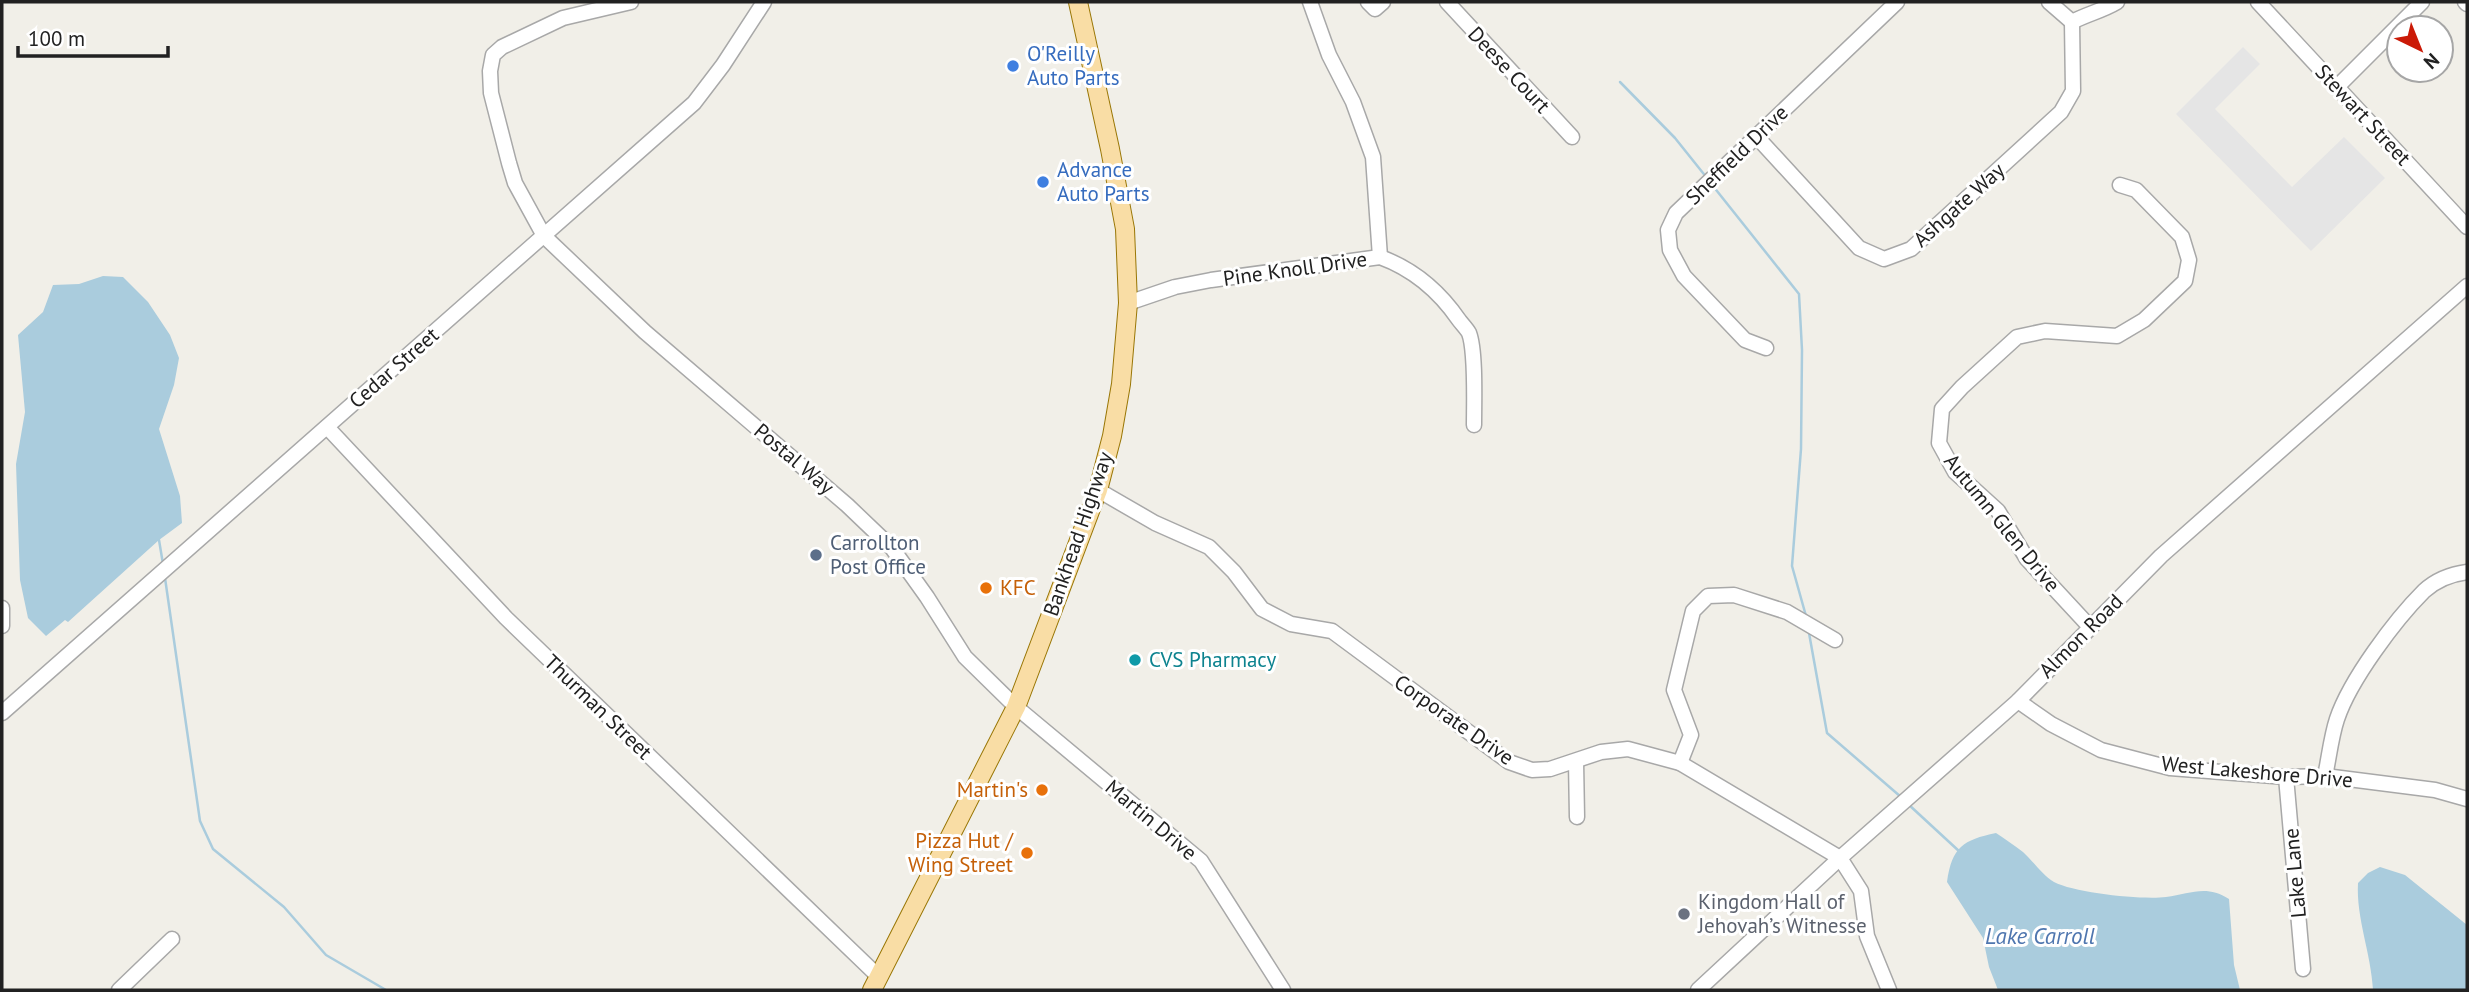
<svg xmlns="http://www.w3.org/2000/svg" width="2469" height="992" font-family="'PT Sans',sans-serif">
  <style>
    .parking { fill: #e5e5e5 }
    .water { fill: #acd }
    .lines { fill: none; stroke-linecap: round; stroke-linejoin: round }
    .stream { stroke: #acd; stroke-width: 2.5 }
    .minor-casing { stroke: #a8a8a8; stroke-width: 17 }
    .major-casing { stroke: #997605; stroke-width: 20 }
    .minor { stroke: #fff; stroke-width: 14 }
    .major { stroke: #f9dda5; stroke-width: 18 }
    .shop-dot { fill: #3f7fe0; stroke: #fff; stroke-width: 2.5 }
    .service-dot { fill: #5c6f8a; stroke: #fff; stroke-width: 2.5 }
    .food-dot { fill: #e8710a; stroke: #fff; stroke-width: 2.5 }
    .culture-dot { fill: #0f9aa8; stroke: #fff; stroke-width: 2.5 }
    .worship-dot { fill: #6b7280; stroke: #fff; stroke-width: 2.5 }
    .labels { text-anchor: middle; stroke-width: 6; stroke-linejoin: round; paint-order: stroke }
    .shop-label { font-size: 21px; fill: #366cbe; stroke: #fff; text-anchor: start }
    .street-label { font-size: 21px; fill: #212121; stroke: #fff }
    .service-label { font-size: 21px; fill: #4e5e75; stroke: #fff; text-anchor: start }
    .food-label { font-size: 21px; fill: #c56008; stroke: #fff; text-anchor: end }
    .culture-label { font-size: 21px; fill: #0d838f; stroke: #fff; text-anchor: start }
    .worship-label { font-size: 21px; fill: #5b616d; stroke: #fff; text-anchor: start }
    .water-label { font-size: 23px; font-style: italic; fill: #4f76af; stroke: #fff }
  </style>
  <rect width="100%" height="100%" fill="#f1efe8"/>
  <path class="parking" d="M2243 47 2260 64 2215 109 2292 187 2344 137 2385 178 2311 251 2176 114Z"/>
  <g class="water">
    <path d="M103 276 123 277 148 302 170 335 179 358 174 385 159 429 180 496 182 523 159 540 68 622 65 620 46 636 28 618 20 580 16 464 25 412 18 335 43 312 53 285 79 284Z"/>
    <path d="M1996 833C2005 839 2014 845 2023 852 2033 861 2042 875 2054 882 2075 893 2142 900 2166 897 2190 894 2206 884 2229 899L2234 965 2240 990H1998L1989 967 1983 938 1947 882C1952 847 1963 840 1996 833Z"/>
    <path d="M2380 867 2405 875 2467 925V990H2373C2371 953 2356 918 2358 883L2368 873Z"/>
  </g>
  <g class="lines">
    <g class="stream">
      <path d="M1620 82 1675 138 1707 178"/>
      <path d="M1713 186 1799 294 1802 350 1801 449 1792 566 1806 616"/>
      <path d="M159 540 163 564"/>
      <path d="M165 578 200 821 213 849 284 907 326 955 386 990"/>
      <path d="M1809 633 1827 733 1901 797"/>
      <path d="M1908 804 1960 852"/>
    </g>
    <g class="minor-casing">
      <g id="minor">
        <path d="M631 2 563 18 502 47 493 55 490 71 491 93 509 163 515 183 544 236 645 332 847 505 892 548 927 597 965 657 1016 707 1201 861 1283 990"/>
        <path d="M1310 2 1329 55 1353 102 1373 157 1380 257"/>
        <path d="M1368 2 1375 9 1383 2"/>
        <path d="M1447 2 1572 137"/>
        <path d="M2049 2 2072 22C2087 14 2102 11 2117 2"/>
        <path d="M2258 2 2467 227"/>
        <path d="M2465 2 2467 4"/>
        <path d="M2337 87 2422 2"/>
        <path d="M1756 136 1859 248 1884 259 1911 249 2061 112 2073 91 2072 22"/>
        <path d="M1128 303 1175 287 1211 280 1380 257C1413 269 1439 291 1459 320 1462 324 1467 329 1469 333 1476 351 1474 404 1474 425"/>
        <path d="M1766 348 1745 340 1684 276 1670 250 1668 230 1676 213 1897 2"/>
        <path d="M327 427 506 618 879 977"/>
        <path d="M1098 490 1155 523 1209 547 1234 572 1262 609 1291 624 1332 631 1509 762 1532 770 1550 769 1601 752 1628 749 1680 763 1840 858 1861 891 1867 936 1889 990"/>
        <path d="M2 608V626"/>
        <path d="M2090 627 2027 559 1998 511 1955 472 1939 443 1942 409 1962 387 2017 337 2045 331 2117 336 2144 320 2185 281 2189 260 2182 237 2136 190 2120 185"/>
        <path d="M2018 701 2051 724 2101 750 2170 768 2286 777 2325 776 2435 790 2467 799"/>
        <path d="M2 713 694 103 723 65 764 2"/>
        <path d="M1576 761 1577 817"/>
        <path d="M1680 763 1691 735 1674 690 1693 611 1708 596 1734 595 1787 612 1835 640"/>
        <path d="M2325 776C2329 758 2331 737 2337 719 2350 680 2395 620 2424 591 2436 580 2452 574 2467 572"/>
        <path d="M2286 777 2303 969"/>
        <path d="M119 990 172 939"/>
        <path d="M1698 990 1840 858 2018 701 2161 556 2467 286"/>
      </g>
    </g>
    <g class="major-casing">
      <path id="major" d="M872 990 1016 707 1098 490 1112 436 1121 384 1128 303 1125 229 1110 149 1078 2"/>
    </g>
    <use href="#minor" class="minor"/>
    <use href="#major" class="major"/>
  </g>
  <g class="shop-dot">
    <circle cx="1013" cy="66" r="7"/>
    <circle cx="1043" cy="182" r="7"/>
  </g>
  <circle class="service-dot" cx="816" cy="555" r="7"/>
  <g class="food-dot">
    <circle cx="986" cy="588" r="7"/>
    <circle cx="1042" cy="790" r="7"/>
    <circle cx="1027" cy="853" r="7"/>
  </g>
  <circle class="culture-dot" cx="1135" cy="660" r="7"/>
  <circle class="worship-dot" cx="1684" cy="914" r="7"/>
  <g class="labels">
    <g class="shop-label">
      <text x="1027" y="61">O'Reilly<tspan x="1027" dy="24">Auto Parts</tspan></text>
      <text x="1057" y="177">Advance<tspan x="1057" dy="24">Auto Parts</tspan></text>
    </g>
    <g class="street-label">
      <text transform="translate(1509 70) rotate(47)" y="7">Deese Court</text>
      <text transform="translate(2363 115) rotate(47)" y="7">Stewart Street</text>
      <text transform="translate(1737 155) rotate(-44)" y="7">Sheffield Drive</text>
      <text transform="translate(1959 205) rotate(-42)" y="7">Ashgate Way</text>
      <text transform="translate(1295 269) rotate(-8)" y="7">Pine Knoll Drive</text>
      <text transform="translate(394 368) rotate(-41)" y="7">Cedar Street</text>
      <text transform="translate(794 459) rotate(40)" y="7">Postal Way</text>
      <text transform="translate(2002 523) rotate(51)" y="7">Autumn Glen Drive</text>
      <text transform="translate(1078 534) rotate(-71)" y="7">Bankhead Highway</text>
      <text transform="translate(2081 636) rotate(-45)" y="7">Almon Road</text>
      <text transform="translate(598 707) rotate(44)" y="7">Thurman Street</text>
      <text transform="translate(1454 720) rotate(35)" y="7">Corporate Drive</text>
      <text transform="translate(2257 772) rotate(5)" y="7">West Lakeshore Drive</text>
      <text transform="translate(1151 820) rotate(40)" y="7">Martin Drive</text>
      <text transform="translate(2295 873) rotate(-95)" y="7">Lake Lane</text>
    </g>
    <g class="service-label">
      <text x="830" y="550">Carrollton<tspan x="830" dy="24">Post Office</tspan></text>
    </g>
    <g class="food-label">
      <text x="1000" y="595" text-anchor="start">KFC</text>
      <text x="1028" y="797">Martin's</text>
      <text x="1013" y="848">Pizza Hut /<tspan x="1013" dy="24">Wing Street</tspan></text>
    </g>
    <g class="culture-label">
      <text x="1149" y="667">CVS Pharmacy</text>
    </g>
    <g class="worship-label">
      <text x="1698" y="909">Kingdom Hall of<tspan x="1698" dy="24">Jehovah’s Witnesse</tspan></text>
    </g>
    <g class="water-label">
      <text x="2040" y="944">Lake Carroll</text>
    </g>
  </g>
  <rect width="2469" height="992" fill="none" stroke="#212121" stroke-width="7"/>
  <g transform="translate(2420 49) rotate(137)"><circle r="33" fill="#ffffff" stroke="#a6a6a6" stroke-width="2"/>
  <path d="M0-5L12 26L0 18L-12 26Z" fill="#cb1a07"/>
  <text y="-10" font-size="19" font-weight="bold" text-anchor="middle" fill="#212121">N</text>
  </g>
  <path d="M18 46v10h150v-10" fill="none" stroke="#212121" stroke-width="3.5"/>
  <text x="28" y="46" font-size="21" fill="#212121" stroke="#ffffff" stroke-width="5" paint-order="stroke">100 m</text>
</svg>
